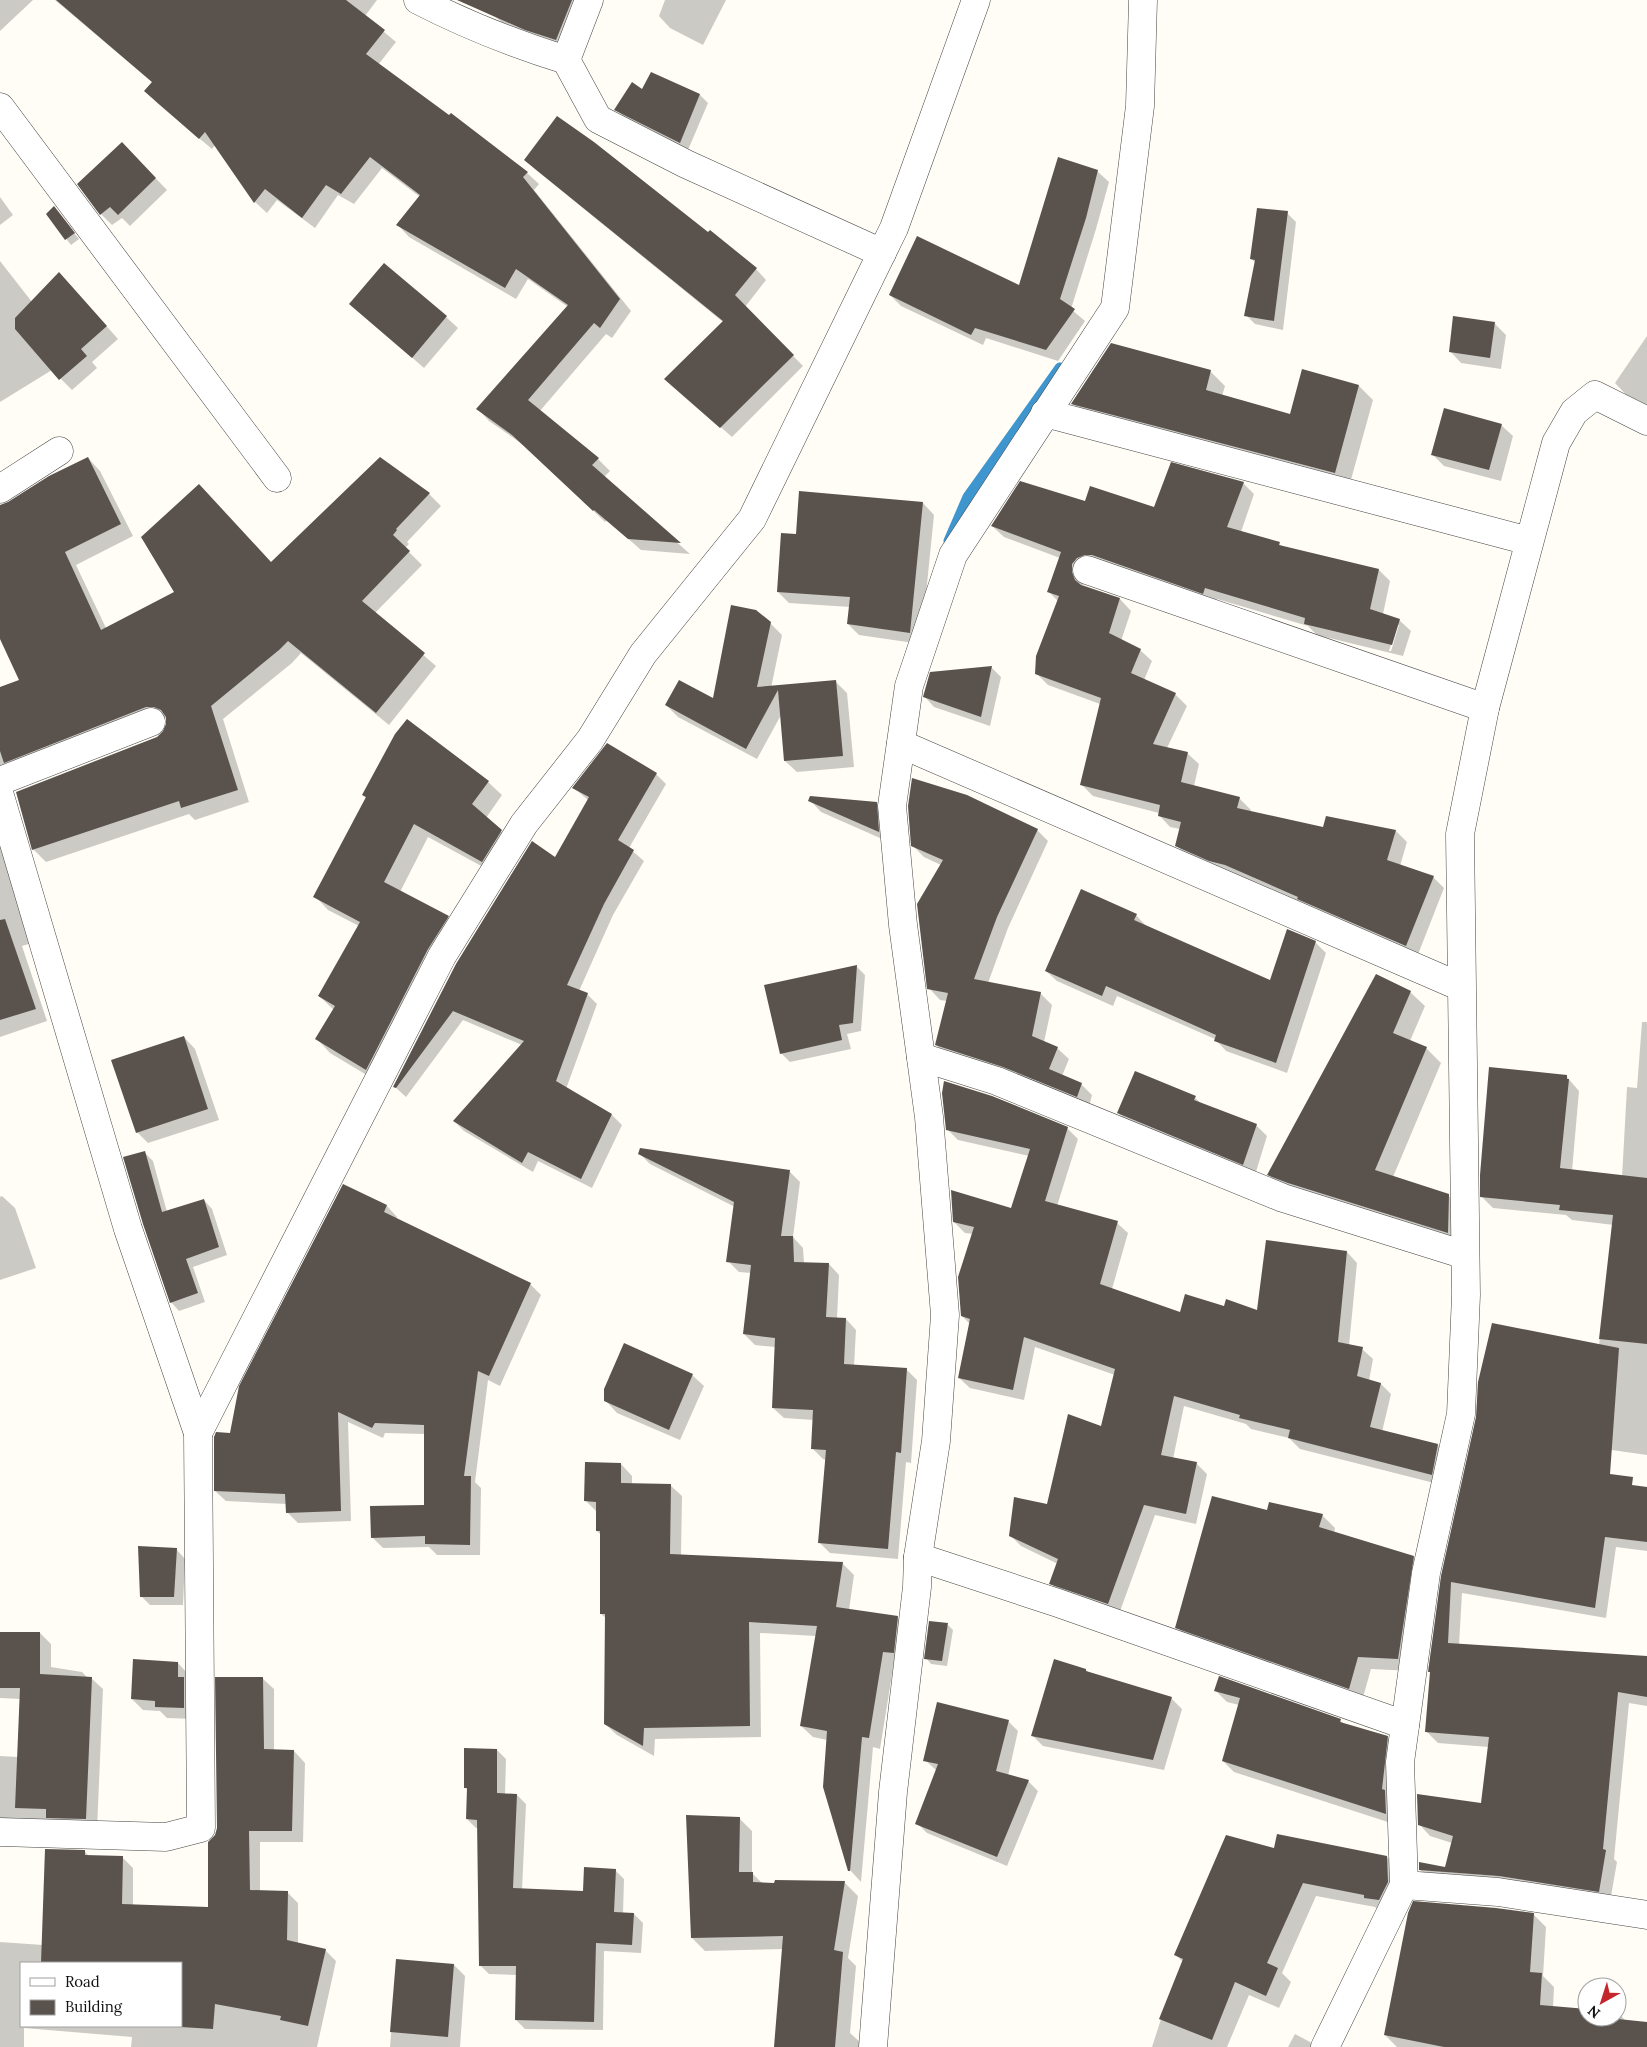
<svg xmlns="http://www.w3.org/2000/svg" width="1647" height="2047" font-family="Lora,serif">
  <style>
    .shadow { fill: #0003; fill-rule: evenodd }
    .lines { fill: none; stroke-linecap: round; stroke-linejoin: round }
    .stream { stroke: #3f96cf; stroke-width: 11 }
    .building { fill: #5a524d }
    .minor-casing { stroke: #444; stroke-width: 29 }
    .minor { stroke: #fff; stroke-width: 28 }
  </style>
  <rect width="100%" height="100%" fill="#fffdf5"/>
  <g class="shadow">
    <path d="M0 0H33L0 31Z"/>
    <path d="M55 0H377L365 16 396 42 378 65 450 117 451 115 527 173 539 184 534 190 631 311 612 338 606 334 539 412 598 459 610 471 604 477 690 554 641 550 607 520 605 522 525 446 489 421 478 409 568 307 528 279 516 299 409 237 398 225 420 197 382 168 354 204 338 195 315 228 277 200 267 213 255 202 215 145 212 149 157 103 146 91 153 83Z"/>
    <path d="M459 0H590L568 51 510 29 488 11Z"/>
    <path d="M665 0H726L703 45 670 28 659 16Z"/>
    <path d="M643 91 700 95 708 103 688 150 624 117 616 109Z"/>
    <path d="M133 155 167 190 130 226 122 218 112 225 101 214Z"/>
    <path d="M525 160 709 234 756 269 766 280 745 307 803 366 732 437 677 389 723 322 536 170Z"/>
    <path d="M1097 171 1109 182 1096 229 1071 309 1085 321 1058 361 986 338 983 345 901 306 890 295 1020 287Z"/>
    <path d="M0 197 13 215 0 225Z"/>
    <path d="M54 208 79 239 71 245 47 214Z"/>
    <path d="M1287 213 1296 222 1283 330 1255 324 1246 315 1256 263 1251 259Z"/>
    <path d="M0 261 32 302 70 285 118 339 92 362 97 368 72 390 52 370 0 402Z"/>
    <path d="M351 304 446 317 458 328 424 368Z"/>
    <path d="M1495 324 1506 335 1501 369 1461 363 1450 351Z"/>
    <path d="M1647 336V411L1632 401 1615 383Z"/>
    <path d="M1210 371 1225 386 1222 396 1291 415 1359 386 1373 400 1349 487 1087 418 1073 404Z"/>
    <path d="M1501 425 1513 436 1501 481 1444 466 1433 455Z"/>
    <path d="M88 458 100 471 133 536 76 565 106 628 272 564 429 494 441 506 407 542 409 544 405 548 422 565 375 613 436 666 389 725 301 653 292 663 223 719 249 802 195 820 189 814 46 862 33 849 164 733 168 725 167 718 158 720 0 784V688L21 680 0 636V506L9 504Z"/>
    <path d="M1243 483 1254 494 1241 532 1279 544 1283 547 1379 570 1390 581 1383 614 1399 620 1411 631 1403 656 1317 635 1308 626 1217 599 1215 604 1084 576 1083 585 1120 599 1131 611 1121 641 1140 650 1152 661 1144 680 1175 694 1187 706 1167 748 1187 753 1199 764 1194 786 1239 798 1251 810 1250 812 1324 829 1396 831 1407 842 1400 866 1433 877 1444 888 1417 957 1188 857 1176 845 1180 829 1170 827 1159 815V813L1093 796 1081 784 1100 704 1048 685 1037 674 1059 602 1049 592 1060 558 1004 537 992 526 1086 503 1155 509ZM1397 625H1399L1391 651H1389Z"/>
    <path d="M923 503 934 515 921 644 859 635 848 624 850 607 789 603 778 592 797 536Z"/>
    <path d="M770 623 782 635 771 688 836 682 847 693 854 767 797 772 785 761 781 715 757 759 678 717 666 705 713 700Z"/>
    <path d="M992 668 1001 677 990 726 934 707 925 697 931 673Z"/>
    <path d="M656 774 666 784 629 848 644 861 613 915 579 991 587 994 597 1004 566 1089 612 1115 622 1125 592 1188 538 1161 533 1172 464 1131 454 1121 522 1045 463 1020 406 1097 394 1086 555 859 588 800 574 788Z"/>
    <path d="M488 782 502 795 486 818 515 844 496 874 428 837 400 892 448 917 461 931 380 1083 330 1053 317 1039 334 1010 319 996 359 926 328 910 315 896 367 799 363 795Z"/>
    <path d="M810 800 876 803 888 814 889 842 821 812Z"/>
    <path d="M0 824 32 943 22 946 47 1021 0 1037Z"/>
    <path d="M1037 830 1048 841 1008 928 988 983 1040 993 1052 1005 1044 1042 1057 1048 1069 1059 1062 1076 1081 1084 1092 1095 1089 1107 948 1056 936 1045 947 1001 940 1000 929 988 941 865 924 857 913 846Z"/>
    <path d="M1136 915 1147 927 1271 982 1315 942 1326 953 1287 1073 1226 1051 1215 1039 1117 996 1113 1006 1057 981 1046 971Z"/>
    <path d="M857 967 865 975 861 1031 847 1034 851 1049 790 1062 781 1053Z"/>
    <path d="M1410 992 1425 1006 1410 1041 1426 1048 1441 1063 1393 1177 1448 1195 1463 1210 1462 1247 1283 1189 1268 1174Z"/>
    <path d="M1642 1022H1647V1455L1527 1438 1520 1480 1647 1503V1551L1616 1547 1606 1618 1462 1593 1459 1645 1647 1658V1706L1629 1703 1614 1859 1617 1862 1610 1902 1511 1887 1432 1881 1420 1870V1863L1446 1868 1452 1843 1430 1836 1419 1824 1418 1795 1482 1805 1489 1747 1438 1743 1426 1731 1431 1673 1430 1671 1443 1576 1478 1418 1479 1383 1493 1324 1599 1345 1614 1225 1572 1220 1566 1215 1493 1208 1482 1197 1481 1175 1491 1068 1566 1076 1579 1091 1572 1171 1622 1177 1627 1087 1637 1088Z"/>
    <path d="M184 1037 195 1049 219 1120 148 1143 137 1132Z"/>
    <path d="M1135 1072 1195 1098 1202 1104 1256 1125 1267 1136 1255 1175 1130 1124 1118 1113Z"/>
    <path d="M1067 1128 1078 1139 1057 1206 1117 1223 1128 1233 1112 1289 1181 1313 1224 1308 1258 1312 1347 1252 1357 1263 1349 1346 1362 1349 1373 1359 1369 1381 1381 1384 1391 1394 1382 1432 1438 1445 1448 1456 1442 1485 1300 1449 1289 1438 1251 1429 1246 1424 1184 1406 1173 1459 1196 1463 1207 1474 1196 1524 1155 1515 1119 1614 1061 1594 1051 1583 1058 1564 1021 1546 1010 1535 1048 1506 1102 1428 1115 1375 1035 1347 1024 1400 970 1388 959 1378 970 1324 962 1316 973 1234 965 1233 954 1222 1012 1209 1029 1156 958 1140 947 1129Z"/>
    <path d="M144 1152 153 1161 167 1212 204 1200 212 1209 227 1255 193 1267 205 1302 179 1311 171 1302Z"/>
    <path d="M639 1153 790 1172 800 1182 793 1237 803 1248 804 1263 829 1264 839 1275 837 1319H846L856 1330 854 1366 906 1369 917 1380 911 1463 906 1462 898 1559 830 1553 819 1542 826 1460 823 1459 813 1449 814 1420 784 1418 773 1408 775 1347 755 1345 744 1334 751 1273 739 1272 728 1261 735 1207 650 1164Z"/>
    <path d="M343 1186 387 1206 397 1217V1219L530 1284 541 1295 500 1386 488 1380 475 1482 481 1488 480 1555H437L429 1547 383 1548 372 1537 426 1506 425 1434 385 1433 383 1438 348 1422 351 1521 298 1523 287 1512V1504L226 1501 215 1491 231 1434Z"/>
    <path d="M2 1196 15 1208 36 1268 0 1280V1197Z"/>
    <path d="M692 1375 704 1386 680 1440 617 1413 606 1401Z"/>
    <path d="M621 1464 632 1476V1484L670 1485 682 1496 681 1556 842 1563 854 1575 849 1610 897 1617 909 1629 905 1664 894 1662 880 1749 873 1747 861 1882 850 1870 827 1740 813 1737 801 1726 816 1636 760 1633 761 1737 655 1739 654 1756 617 1735 605 1724 606 1618 601 1614 602 1536 597 1531V1512L586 1501Z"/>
    <path d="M1268 1512 1322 1515 1335 1528 1334 1533 1413 1557 1426 1570 1411 1671 1371 1669 1362 1701 1190 1640 1177 1627Z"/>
    <path d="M176 1549 185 1559 183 1605H150L141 1596Z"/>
    <path d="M948 1625 953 1630 947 1666 931 1664 926 1658Z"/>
    <path d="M0 1633H40L51 1644V1667L82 1672 88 1678H91L103 1689 97 1830 50 1820 0 1818V1756L18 1757 20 1699 0 1698Z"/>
    <path d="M178 1663 189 1675 195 1719 167 1718 160 1711 143 1710 132 1699Z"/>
    <path d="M1086 1670 1089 1673 1171 1698 1182 1709 1164 1770 1043 1746 1032 1735Z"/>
    <path d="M262 1678 274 1689V1751H294L305 1763 303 1842H260V1892H287L298 1903V1943L325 1950 336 1961 317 2047H131L132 2037 24 2028V2047H0V1942L43 1945 84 1851 89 1856 122 1857 133 1868V1906L209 1909 216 1836ZM21 1963H181V2026H21Z"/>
    <path d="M1216 1691 1340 1720 1345 1725 1387 1737 1399 1748 1397 1825 1234 1772 1223 1761 1239 1705 1227 1702Z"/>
    <path d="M1008 1721 1018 1731 1008 1776 1028 1781 1038 1791 1007 1866 927 1833 917 1823 937 1771 925 1760Z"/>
    <path d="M497 1750 506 1759 505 1795H517L526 1804 522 1890 584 1892 615 1870 624 1879 623 1914H634L643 1923 641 1953 604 1951 603 2030 525 2029 516 2020 517 1975 489 1974 480 1965 479 1828H476L467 1819 468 1791 465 1787Z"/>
    <path d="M739 1818 752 1831V1873L763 1884 845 1883 858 1896 848 1958 856 1966 850 2033 860 2042 859 2047H776L783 1949 705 1951 692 1938Z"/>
    <path d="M1275 1850 1387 1857 1400 1870 1379 1911 1375 1907 1316 1896 1282 1973 1291 1982 1279 2008 1249 1995 1227 2047H1152L1162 2016 1183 1962 1175 1954Z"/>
    <path d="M1533 1914 1546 1927 1543 1976 1554 1987 1553 2008 1587 2010V2017H1617L1618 2013 1626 2021 1647 2023V2047H1397L1385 2035Z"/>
    <path d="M397 1960 454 1965 465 1976 460 2047H390Z"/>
    <path d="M1295 2034 1310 2042 1314 2047H1288Z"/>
  </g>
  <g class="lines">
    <path class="stream" d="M949 541 968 497 1060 368"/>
  </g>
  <g class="building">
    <path d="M56 0H346L385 30 366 54 449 115 451 113 528 172 523 177 620 299 600 328 594 323 528 400 599 458 592 465 681 543 628 539 594 510 593 511 512 435 476 409 568 305 516 269 505 288 396 225 420 195 370 157 341 194 326 185 302 218 265 189 254 203 205 132 199 139 144 91 152 82Z"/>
    <path d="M457 0H572L556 40 525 30Z"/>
    <path d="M651 72 700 94 680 143 614 110 632 82 642 89Z"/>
    <path d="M557 116 594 142 708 232 710 230 757 268 735 295 794 355 720 428 664 379 723 321 524 160Z"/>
    <path d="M122 142 156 178 118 215 110 207 100 215 77 184Z"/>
    <path d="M1058 157 1098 170 1086 218 1060 299 1075 309 1046 350 975 328 971 335 889 295 917 236 1019 285Z"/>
    <path d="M54 206 75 233 65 240 46 214Z"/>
    <path d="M1257 208 1288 211 1274 321 1244 316 1255 260 1250 259Z"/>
    <path d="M384 263 447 316 412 358 349 304Z"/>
    <path d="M59 272 107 326 81 349 87 356 59 380 15 329V318Z"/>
    <path d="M1453 316 1495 322 1490 358 1449 352Z"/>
    <path d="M1111 343 1211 370 1206 390 1290 414 1302 369 1359 385 1335 473 1071 404Z"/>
    <path d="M1444 408 1502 424 1489 470 1431 455Z"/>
    <path d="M88 457 121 524 65 552 101 630 174 592 141 537 199 484 271 562 380 457 430 493 396 529 397 530 393 535 410 551 362 601 425 653 376 713 288 641 279 650 211 706 238 790 181 808 179 801 32 850 16 792 157 737 163 731 166 724V717L161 710 154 707H146L4 763 0 751V687L19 680 0 639V505L8 502 49 476Z"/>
    <path d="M1171 462 1244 482 1227 527 1280 542 1279 545 1379 569 1370 609 1400 619 1392 645 1304 624 1305 618 1205 588 1203 594 1092 555H1085L1077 558 1072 564V572L1075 580 1081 585 1120 598 1109 633 1141 649 1131 673 1176 693 1153 744 1188 752 1181 782 1240 797 1237 808 1323 827 1326 816 1396 830 1387 860 1434 876 1406 946 1297 899 1298 897 1225 865 1209 861 1175 846 1181 822 1158 816 1160 805 1080 785 1101 698 1035 674 1036 656 1059 596 1047 592 1061 552 991 526 1020 481 1085 501 1090 486 1154 507Z"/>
    <path d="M799 491 923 502 910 633 847 624 850 597 777 592 781 533 796 534Z"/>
    <path d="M731 605 756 610 771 622 757 687 836 680 843 756 784 761 778 690 746 749 665 705 679 680 713 698Z"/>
    <path d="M992 666 981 717 923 697 930 672Z"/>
    <path d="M407 719 489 781 472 804 502 830 482 862 414 824 384 882 449 916 428 949 366 1070 315 1039 335 1006 318 996 360 922 313 897 366 797 362 795 395 734Z"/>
    <path d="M607 743 657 773 618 840 634 850 604 904 567 985 588 993 556 1081 612 1114 581 1179 528 1152 522 1163 453 1121 524 1041 453 1011 396 1088 393 1087 456 964 532 841 555 857 589 797 572 788Z"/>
    <path d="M912 778 967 795 1038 829 997 917 974 979 1041 992 1032 1036 1058 1047 1049 1069 1082 1083 1077 1097 1003 1067 935 1045 948 993 927 989 917 904 943 860 911 846 908 806Z"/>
    <path d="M810 796 877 802 879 832 808 801Z"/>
    <path d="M1081 889 1137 914 1134 920 1270 980 1287 929 1316 941 1276 1063 1214 1041 1216 1035 1106 986 1102 996 1045 971Z"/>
    <path d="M5 919 36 1009 0 1020V920Z"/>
    <path d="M857 965 853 1023 839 1025 842 1040 780 1054 764 985Z"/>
    <path d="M1376 974 1411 991 1393 1033 1427 1047 1375 1170 1449 1194 1448 1233 1288 1183 1267 1175Z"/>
    <path d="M184 1036 208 1109 136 1133 111 1060Z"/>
    <path d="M1489 1067 1567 1075V1079H1569L1560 1168 1647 1178V1344L1599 1339 1613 1215 1559 1210 1560 1205 1480 1197V1175Z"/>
    <path d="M1135 1071 1196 1096 1194 1100 1257 1124 1243 1165 1117 1113Z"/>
    <path d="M944 1081 992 1096 1068 1127 1045 1201 1118 1221 1100 1284 1180 1312 1185 1294 1224 1306 1226 1299 1257 1310 1266 1240 1347 1251 1338 1342 1363 1347 1357 1376 1381 1383 1370 1427 1438 1444 1432 1475 1288 1438 1290 1430 1239 1418 1240 1415 1174 1396 1161 1455 1197 1462 1186 1514 1144 1505 1108 1604 1049 1584 1058 1559 1009 1536 1014 1497 1047 1504 1068 1414 1101 1426 1115 1369 1024 1337 1013 1390 958 1378 970 1319 961 1316 958 1277 974 1227 953 1222 951 1190 1011 1208 1030 1149 946 1130 942 1093Z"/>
    <path d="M640 1148 790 1170 781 1236H793L794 1262 829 1263 826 1317 846 1318 844 1364 907 1368 901 1453 896 1452 888 1549 818 1543 826 1450 811 1449 813 1410 772 1408 775 1338 743 1334 751 1265 726 1262 734 1202 638 1154Z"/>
    <path d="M145 1151 162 1212 204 1199 219 1247 186 1259 198 1293 170 1303 143 1224 123 1157Z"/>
    <path d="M343 1184 387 1205 384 1212 531 1283 489 1376 478 1371 464 1476H471L470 1545 425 1544V1536L371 1538 370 1506 424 1505V1425L375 1423 372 1428 338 1412 341 1511 286 1513 285 1494 214 1491V1437L216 1432 230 1433 239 1386Z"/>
    <path d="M1492 1323 1619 1348 1610 1474 1633 1477 1632 1485 1647 1487V1542L1605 1537 1595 1608 1451 1582 1448 1643 1647 1656V1697L1618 1692 1603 1849 1606 1850 1599 1892 1499 1876 1419 1870V1862L1445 1867 1453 1836 1418 1825 1417 1794 1481 1803 1489 1737 1425 1732 1430 1672H1428L1441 1576 1476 1417 1478 1382Z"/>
    <path d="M624 1343 693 1374 669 1430 604 1401V1389Z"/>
    <path d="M585 1462 621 1463V1483L671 1484 670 1554 843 1562 836 1607 898 1616 894 1653 883 1652 869 1738 862 1737 850 1871H848L823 1787 827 1731 800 1726 817 1626 749 1622 750 1726 644 1728 643 1746 604 1724 605 1614H600V1531H596V1502L584 1501Z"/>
    <path d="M1212 1496 1267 1510 1269 1502 1323 1514 1319 1527 1414 1556 1398 1659 1358 1657 1349 1689 1175 1628Z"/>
    <path d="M138 1546 177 1548 174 1597H140Z"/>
    <path d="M929 1621 948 1623 942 1661 924 1659Z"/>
    <path d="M0 1632H40V1674L92 1677 86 1819 46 1818V1809L15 1808 20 1688H0Z"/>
    <path d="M133 1659 178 1662V1677H184V1708L155 1707V1701L131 1699Z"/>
    <path d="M1054 1659 1086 1669V1671L1172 1697 1153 1760 1031 1736Z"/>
    <path d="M1219 1676 1341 1719 1340 1722 1388 1736 1382 1789 1385 1790 1386 1814 1222 1761 1240 1698 1214 1691Z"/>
    <path d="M215 1677H263L264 1749 294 1750 292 1831H249L250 1890 288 1891 287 1940 326 1949 308 2026 280 2020 281 2016 215 2004 213 2029 181 2027V1963H41L45 1849 85 1850V1855L123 1856 122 1904 208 1907V1842L215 1835 217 1828Z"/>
    <path d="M937 1702 1009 1720 996 1771 1029 1780 997 1857 915 1824 938 1764 923 1761Z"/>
    <path d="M464 1748 497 1749V1793L517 1794 513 1888 583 1891 584 1867 616 1869 614 1912 634 1913 632 1945 596 1943 594 2022 515 2020 516 1966H479L477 1820 466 1819 467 1788H464Z"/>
    <path d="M686 1815 740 1817 739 1872H753V1882L774 1883 775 1880 845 1881 834 1950 843 1952 835 2047H774L783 1936 691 1938Z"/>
    <path d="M1277 1834 1387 1856 1388 1882 1379 1900 1364 1898V1895L1303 1883 1267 1963 1278 1968 1266 1996 1235 1982 1212 2040 1159 2019 1183 1959 1174 1955 1226 1835 1274 1848Z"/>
    <path d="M1413 1901 1496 1908 1534 1913 1530 1972 1542 1973 1540 2005 1587 2009V2017H1617V2012H1619L1618 2019 1647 2022V2047H1444L1384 2035 1408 1913Z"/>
    <path d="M396 1959 454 1964 448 2037 390 2032Z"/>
  </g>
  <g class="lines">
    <g class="minor-casing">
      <g id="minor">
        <path d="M418 0C466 25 515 44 566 60L598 119 686 164 882 253"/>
        <path d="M566 60 589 0"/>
        <path d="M0 107 277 478"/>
        <path d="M1045 413 1529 541"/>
        <path d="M0 489 59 451"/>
        <path d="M1087 570 1485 708"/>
        <path d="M901 744 1461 987"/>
        <path d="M0 781 151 722"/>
        <path d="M0 796 128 1229 198 1433 201 1828 166 1837 0 1832"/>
        <path d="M921 1057 997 1081 1283 1198 1465 1255"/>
        <path d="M198 1433 442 956 524 824 590 740 643 654 752 519 894 228 976 0"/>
        <path d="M918 1557 1058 1603 1405 1725"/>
        <path d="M1404 1885 1498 1892 1647 1915"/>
        <path d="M873 2047 893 1792 917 1587 918 1557 936 1441 945 1315 929 1117 903 925 892 806 909 686 953 555 1115 308 1140 106 1143 0"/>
        <path d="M1325 2047 1404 1885 1400 1762 1426 1573 1461 1414 1466 1295 1460 834 1485 708 1556 443 1574 412 1595 395 1647 421"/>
      </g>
    </g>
    <use href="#minor" class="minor"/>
  </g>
  <rect x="20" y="1962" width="162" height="65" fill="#ffffff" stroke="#a0a0a0"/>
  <rect x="30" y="1978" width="25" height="8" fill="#ffffff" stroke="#a0a0a0"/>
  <text x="65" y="1987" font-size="15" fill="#111111">Road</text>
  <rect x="30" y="2000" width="25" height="15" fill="#5a524d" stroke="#a0a0a0"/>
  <text x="65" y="2012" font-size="15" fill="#111111">Building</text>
  <g transform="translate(1602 2002) rotate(219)"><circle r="24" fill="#ffffff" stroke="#a0a0a0"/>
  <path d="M0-4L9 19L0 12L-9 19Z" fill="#c4262e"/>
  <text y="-8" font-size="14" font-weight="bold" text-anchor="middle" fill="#111111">N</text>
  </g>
</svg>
